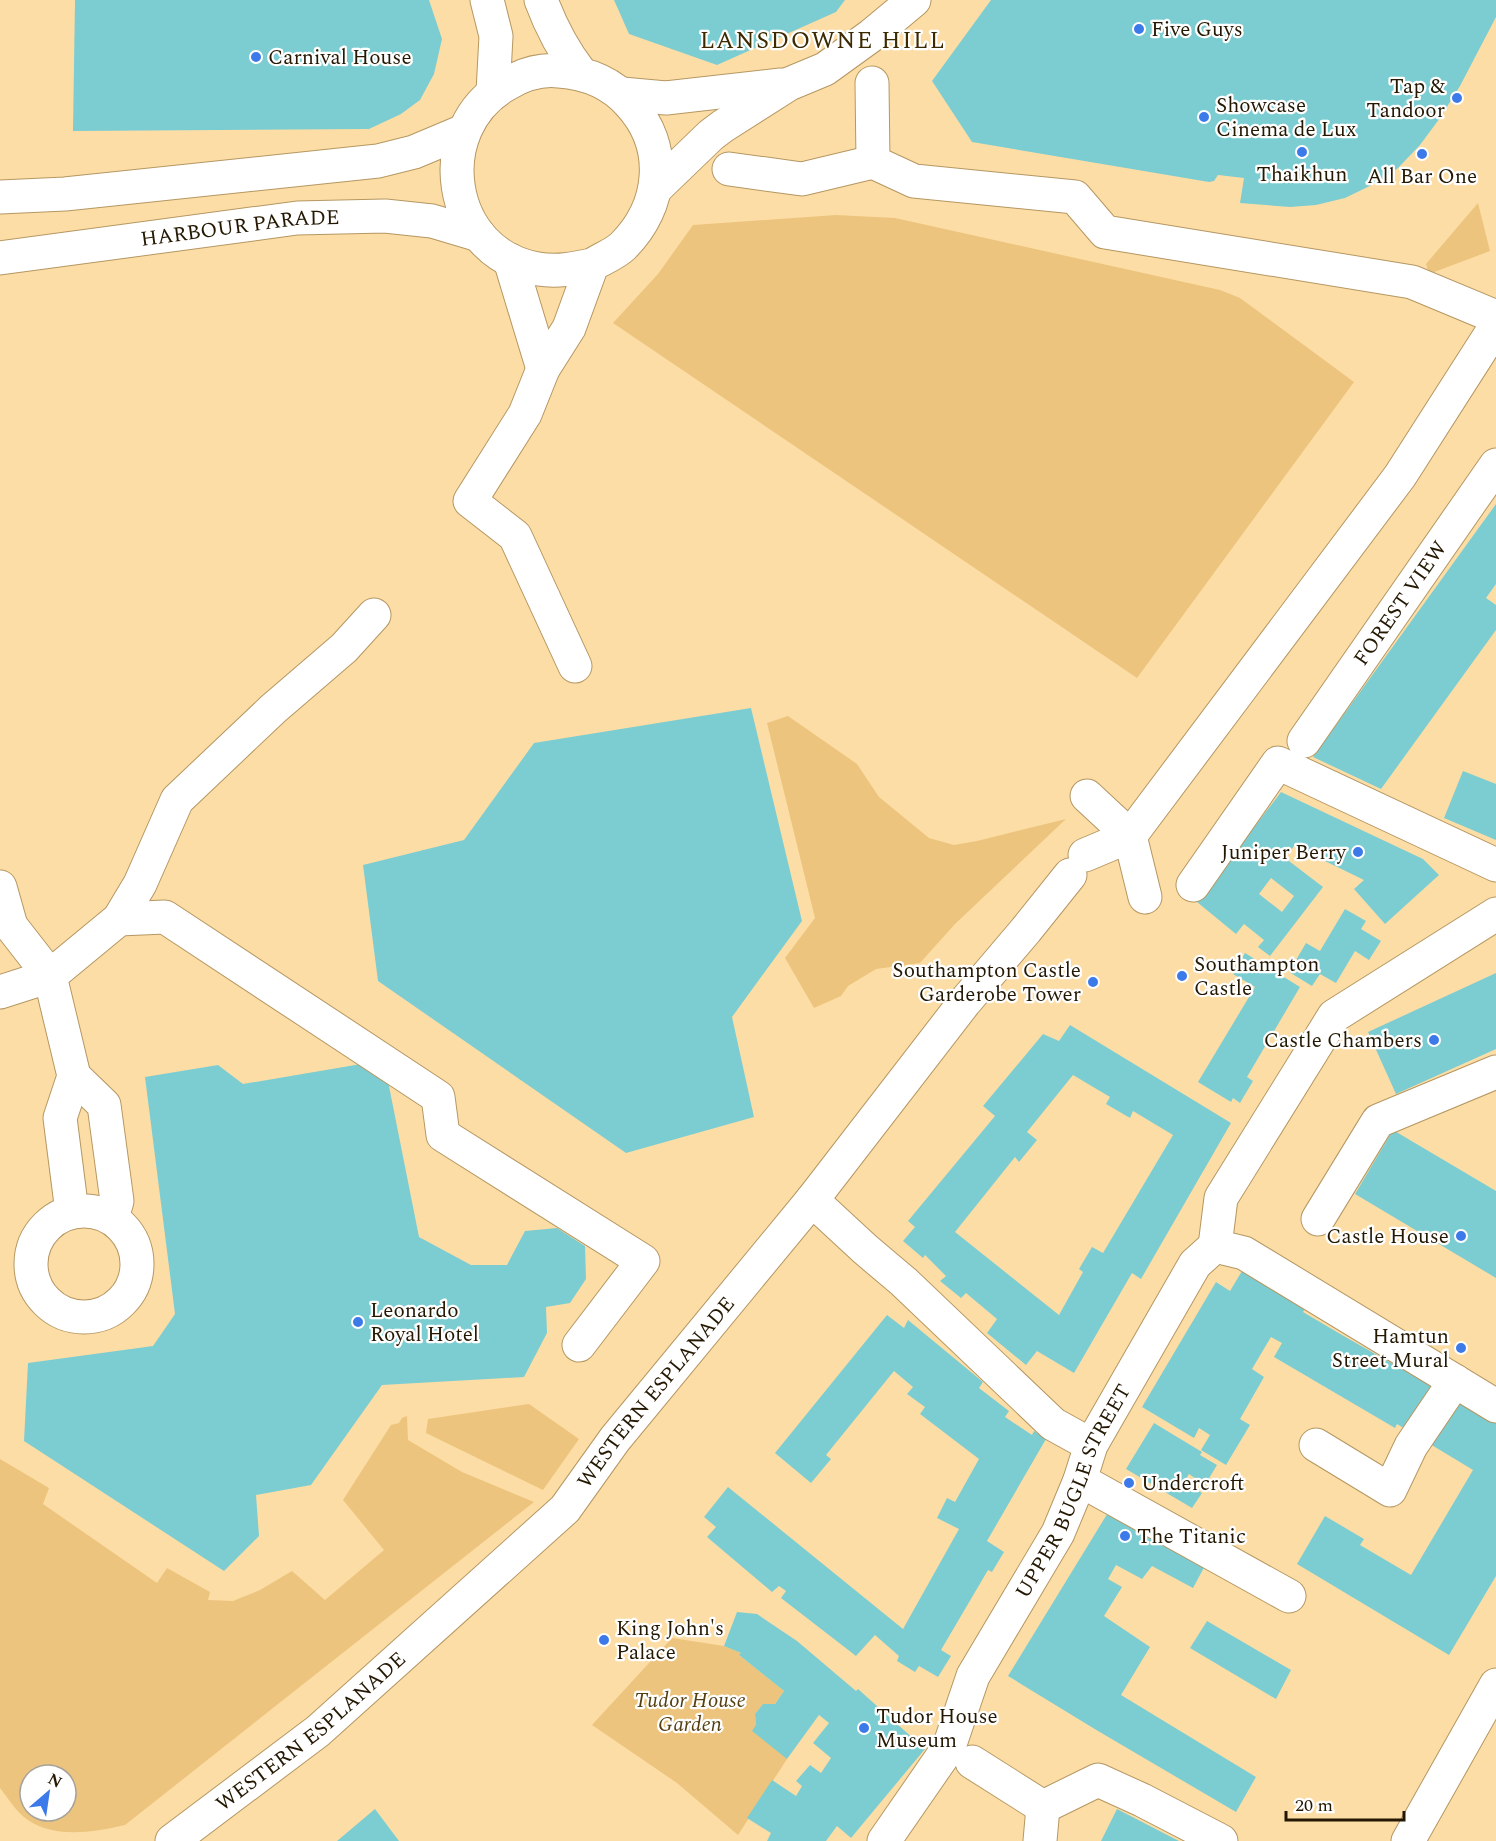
<svg xmlns="http://www.w3.org/2000/svg" width="1496" height="1841" font-family="Spectral,serif">
  <style>
    .green { fill: #ecc47d; fill-rule: evenodd }
    .building { fill: #7ccdd2; fill-rule: evenodd }
    .lines { fill: none; stroke-linecap: round; stroke-linejoin: round }
    .minor-casing { stroke: #b59762; stroke-width: 35 }
    .minor { stroke: #fff; stroke-width: 33 }
    .poi-dot { fill: #3d7ae9; stroke: #fff; stroke-width: 2 }
    .labels { text-anchor: middle; stroke-width: 4.5; stroke-linejoin: round; paint-order: stroke }
    .poi-label { font-size: 21px; fill: #241803; stroke: #fff; text-anchor: start }
    .street-label { font-size: 21px; fill: #241803; stroke: #fff }
    .park-label { font-size: 21px; font-style: italic; fill: #553e0f; stroke: #fff }
    .quarter-label { font-size: 24px; letter-spacing: 1.5px; fill: #3d2900; stroke: #fff }
  </style>
  <rect width="100%" height="100%" fill="#fddda6"/>
  <g class="green">
    <path d="M1478 203 1490 251 1429 274 1426 264Z"/>
    <path d="M836 215 895 218 1220 290 1240 298 1354 382 1137 678 613 323 658 274 693 225Z"/>
    <path d="M788 716 857 764 879 797 929 838 954 845 977 841 1066 819 955 924 920 963 876 969 848 986 841 996 814 1008 785 958 815 918 767 723Z"/>
    <path d="M529 1404 579 1439 543 1490 426 1433 428 1419Z"/>
    <path d="M407 1416 408 1440 462 1472 534 1502 125 1825C94 1832 56 1839 28 1820 17 1813 8 1798 0 1788V1459L49 1488 43 1504 157 1583 167 1568 210 1592 208 1600 233 1601 260 1590 292 1571 325 1600 384 1550 343 1500 391 1425 399 1423 402 1418ZM30 1775H66V1811H30Z"/>
    <path d="M672 1638 724 1646 741 1653 740 1656 784 1691 775 1704H763L755 1714 756 1725 787 1759 738 1835 677 1783 592 1725Z"/>
  </g>
  <g class="building">
    <path d="M75 0H429L442 39 434 74 420 100 401 114 369 129 73 131Z"/>
    <path d="M614 0H845L836 12 717 65 629 34Z"/>
    <path d="M991 0H1496V17L1460 86 1440 118 1420 145 1398 168 1378 182 1345 198 1316 205 1290 207 1240 203 1244 178 1218 175 1214 181 1209 182 972 142 932 81Z"/>
    <path d="M1496 504V584L1486 598 1496 605V630L1381 789 1313 757Z"/>
    <path d="M751 708 802 921 732 1017 754 1117 626 1153 378 981 363 865 464 840 534 743Z"/>
    <path d="M1463 771 1496 784V840L1444 818Z"/>
    <path d="M1281 792 1423 859 1439 875 1385 924 1354 889 1364 880 1294 846 1285 858 1323 887 1270 956 1258 947 1264 940 1244 924 1236 934 1197 902ZM1271 878 1294 896 1282 912 1259 894Z"/>
    <path d="M1345 909 1366 921 1361 929 1381 941 1369 960 1355 951 1336 983 1320 974 1312 986 1289 972 1306 943 1320 951Z"/>
    <path d="M1245 953 1300 987 1247 1077 1253 1081 1240 1103 1233 1098 1231 1102 1198 1082 1255 987 1233 974Z"/>
    <path d="M1496 973V1049L1396 1094 1368 1032Z"/>
    <path d="M1070 1025 1231 1123 1141 1279 1132 1273 1074 1373 1037 1351 1026 1365 987 1333 997 1319 966 1293 961 1298 940 1281 946 1276 925 1255 923 1258 903 1241 915 1227 908 1221 995 1116 983 1106 1043 1034 1059 1041ZM1073 1075 1110 1097 1106 1104 1130 1118 1133 1111 1173 1135 1103 1253 1092 1247 1079 1269 1083 1272 1059 1315 955 1232 1015 1157 1019 1162 1037 1140 1027 1132Z"/>
    <path d="M361 1064 388 1081 419 1237 471 1265H507L525 1231 557 1228 585 1246 586 1279 570 1303 546 1307 547 1333 524 1377 382 1385 311 1485 256 1495 259 1536 224 1571 24 1441 28 1363 153 1346 175 1314 145 1077 218 1065 243 1084Z"/>
    <path d="M1393 1130 1496 1191V1278L1355 1194Z"/>
    <path d="M1242 1271 1305 1309 1303 1312 1342 1335 1421 1380 1422 1378 1496 1422V1576L1449 1655 1297 1564 1325 1516 1364 1539 1360 1545 1411 1575 1473 1470 1397 1424 1395 1428 1274 1357 1282 1343 1271 1337 1252 1369 1264 1377 1240 1419 1250 1425 1226 1465 1201 1450 1210 1435 1199 1428 1194 1438 1142 1407 1216 1282 1230 1291Z"/>
    <path d="M887 1315 904 1328 908 1320 983 1382 979 1388 1009 1411 1005 1417 1032 1435 1034 1431 1046 1439 987 1541 1004 1552 992 1572 988 1570 941 1650 951 1656 938 1677 919 1666 915 1672 897 1661 899 1656 875 1635 856 1656 781 1598 786 1591 779 1586 772 1592 707 1537 716 1527 704 1517 728 1487 903 1629 959 1529 937 1518 947 1498 955 1502 979 1459 920 1414 925 1407 907 1394 913 1387 894 1371 826 1455 831 1459 811 1483 775 1453Z"/>
    <path d="M1154 1423 1202 1452 1200 1455 1217 1465 1205 1485 1189 1474 1184 1482 1202 1493 1192 1508 1126 1469Z"/>
    <path d="M1109 1511 1207 1562 1193 1588 1152 1566 1142 1579 1116 1565 1108 1579 1122 1587 1104 1616 1150 1647 1121 1695 1256 1777 1236 1812 1098 1731 1008 1676Z"/>
    <path d="M737 1612 757 1614 797 1641 856 1691 858 1689 925 1749 851 1838 837 1826 826 1841H767L771 1833 747 1818 772 1780 796 1796 802 1786 796 1781 810 1765 821 1773 831 1758 813 1743 829 1723 819 1715 787 1759 752 1731 756 1725 755 1714 763 1704H775L784 1691 739 1655 741 1653 724 1646Z"/>
    <path d="M1207 1621 1291 1670 1276 1699 1190 1648Z"/>
    <path d="M375 1809 399 1841H337Z"/>
    <path d="M1117 1809 1179 1841H1101Z"/>
  </g>
  <g class="lines">
    <g class="minor-casing">
      <g id="minor">
        <path d="M487 0 496 36 493 92"/>
        <path d="M541 0C551 27 563 50 580 72"/>
        <path d="M872 83 873 162 914 181 1075 197 1105 232 1412 282 1496 317"/>
        <path d="M622 94 666 98 781 85"/>
        <path d="M729 169 802 179 873 162"/>
        <path d="M655 189 711 135 723 126 789 84 825 69 872 35 914 0"/>
        <path d="M0 197 65 194 378 161 414 152 464 131"/>
        <path id="s1" d="M0 258 297 218 385 216 432 221 479 235"/>
        <path d="M510 260 543 369"/>
        <path d="M575 666 515 536 470 501 525 414 543 369 569 328 592 265C601 259 615 254 623 246 663 206 669 147 630 104 611 82 587 73 559 71 541 69 522 75 507 84 428 128 446 254 538 269 557 272 573 269 592 265"/>
        <path id="s2" d="M1304 741 1496 465"/>
        <path d="M1087 796 1130 836 1145 897"/>
        <path d="M1085 855 1130 836 1400 476 1496 326"/>
        <path d="M1193 885 1278 763 1496 865"/>
        <path d="M0 887 11 926 50 976 74 1076 60 1118 72 1212"/>
        <path d="M119 919 165 917 438 1097 443 1135 643 1261 579 1345"/>
        <path d="M0 992 50 976 119 919 140 884 177 800 273 709 344 648 374 615"/>
        <path d="M74 1076 104 1105 117 1201 112 1218"/>
        <path d="M812 1200 865 1249 904 1282 1053 1424 1091 1445"/>
        <circle cx="84" cy="1264" r="53"/>
        <path d="M1318 1219 1378 1121 1496 1072"/>
        <path d="M1215 1246 1221 1198 1334 1016 1496 914"/>
        <path d="M1215 1246 1244 1253 1496 1406"/>
        <path d="M1316 1445 1390 1490 1411 1446 1455 1381"/>
        <path d="M1080 1480 1289 1596"/>
        <path d="M972 1762 1043 1807 1098 1780 1142 1800 1221 1841"/>
        <path id="s3" d="M172 1841 318 1731 565 1509 615 1439 812 1200 964 1003 1026 930 1070 875"/>
        <path id="s4" d="M884 1841 949 1747 973 1676 1058 1533 1080 1480 1091 1445 1195 1264 1215 1246"/>
        <path d="M1040 1841 1043 1807"/>
        <path d="M1408 1841 1496 1685"/>
      </g>
    </g>
    <use href="#minor" class="minor"/>
  </g>
  <g class="poi-dot">
    <circle cx="1139" cy="29" r="6"/>
    <circle cx="256" cy="57" r="6"/>
    <circle cx="1457" cy="98" r="6"/>
    <circle cx="1204" cy="117" r="6"/>
    <circle cx="1302" cy="152" r="6"/>
    <circle cx="1422" cy="154" r="6"/>
    <circle cx="1358" cy="852" r="6"/>
    <circle cx="1182" cy="976" r="6"/>
    <circle cx="1093" cy="982" r="6"/>
    <circle cx="1434" cy="1040" r="6"/>
    <circle cx="1461" cy="1236" r="6"/>
    <circle cx="358" cy="1322" r="6"/>
    <circle cx="1461" cy="1348" r="6"/>
    <circle cx="1129" cy="1483" r="6"/>
    <circle cx="1125" cy="1536" r="6"/>
    <circle cx="604" cy="1640" r="6"/>
    <circle cx="864" cy="1728" r="6"/>
  </g>
  <g class="labels">
    <g class="poi-label">
      <text x="1151" y="36">Five Guys</text>
      <text x="268" y="64">Carnival House</text>
      <text x="1445" y="93" text-anchor="end">Tap &amp;<tspan x="1445" dy="24">Tandoor</tspan></text>
      <text x="1216" y="112">Showcase<tspan x="1216" dy="24">Cinema de Lux</tspan></text>
      <text x="1302" y="181" text-anchor="middle">Thaikhun</text>
      <text x="1422" y="183" text-anchor="middle">All Bar One</text>
      <text x="1346" y="859" text-anchor="end">Juniper Berry</text>
      <text x="1194" y="971">Southampton<tspan x="1194" dy="24">Castle</tspan></text>
      <text x="1081" y="977" text-anchor="end">Southampton Castle<tspan x="1081" dy="24">Garderobe Tower</tspan></text>
      <text x="1422" y="1047" text-anchor="end">Castle Chambers</text>
      <text x="1449" y="1243" text-anchor="end">Castle House</text>
      <text x="370" y="1317">Leonardo<tspan x="370" dy="24">Royal Hotel</tspan></text>
      <text x="1449" y="1343" text-anchor="end">Hamtun<tspan x="1449" dy="24">Street Mural</tspan></text>
      <text x="1141" y="1490">Undercroft</text>
      <text x="1137" y="1543">The Titanic</text>
      <text x="616" y="1635">King John's<tspan x="616" dy="24">Palace</tspan></text>
      <text x="876" y="1723">Tudor House<tspan x="876" dy="24">Museum</tspan></text>
    </g>
    <g class="street-label">
      <text dy="7" stroke="none"><textPath href="#s1" startOffset="242">HARBOUR PARADE</textPath></text>
      <text dy="7" stroke="none"><textPath href="#s2" startOffset="168">FOREST VIEW</textPath></text>
      <text dy="7" stroke="none"><textPath href="#s3" startOffset="663">WESTERN ESPLANADE</textPath></text>
      <text dy="7" stroke="none"><textPath href="#s4" startOffset="400">UPPER BUGLE STREET</textPath></text>
      <text dy="7" stroke="none"><textPath href="#s3" startOffset="177">WESTERN ESPLANADE</textPath></text>
    </g>
    <g class="park-label">
      <text x="690" y="1707">Tudor House<tspan x="690" dy="24">Garden</tspan></text>
    </g>
    <g class="quarter-label">
      <text x="823" y="48">LANSDOWNE HILL</text>
    </g>
  </g>
  <g transform="translate(48 1793) rotate(29)"><circle r="28" fill="#ffffff" stroke="#a7a39a" stroke-width="1.5"/>
  <path d="M0-4.5L10 22L0 15L-10 22Z" fill="#3d7ae9"/>
  <text y="-9" font-size="16" font-weight="bold" text-anchor="middle" fill="#241803">N</text>
  </g>
  <path d="M1286 1811v9h118v-9" fill="none" stroke="#241803" stroke-width="3"/>
  <text x="1295" y="1811" font-size="18" fill="#241803" stroke="#ffffff" stroke-width="4.5" paint-order="stroke">20 m</text>
</svg>
